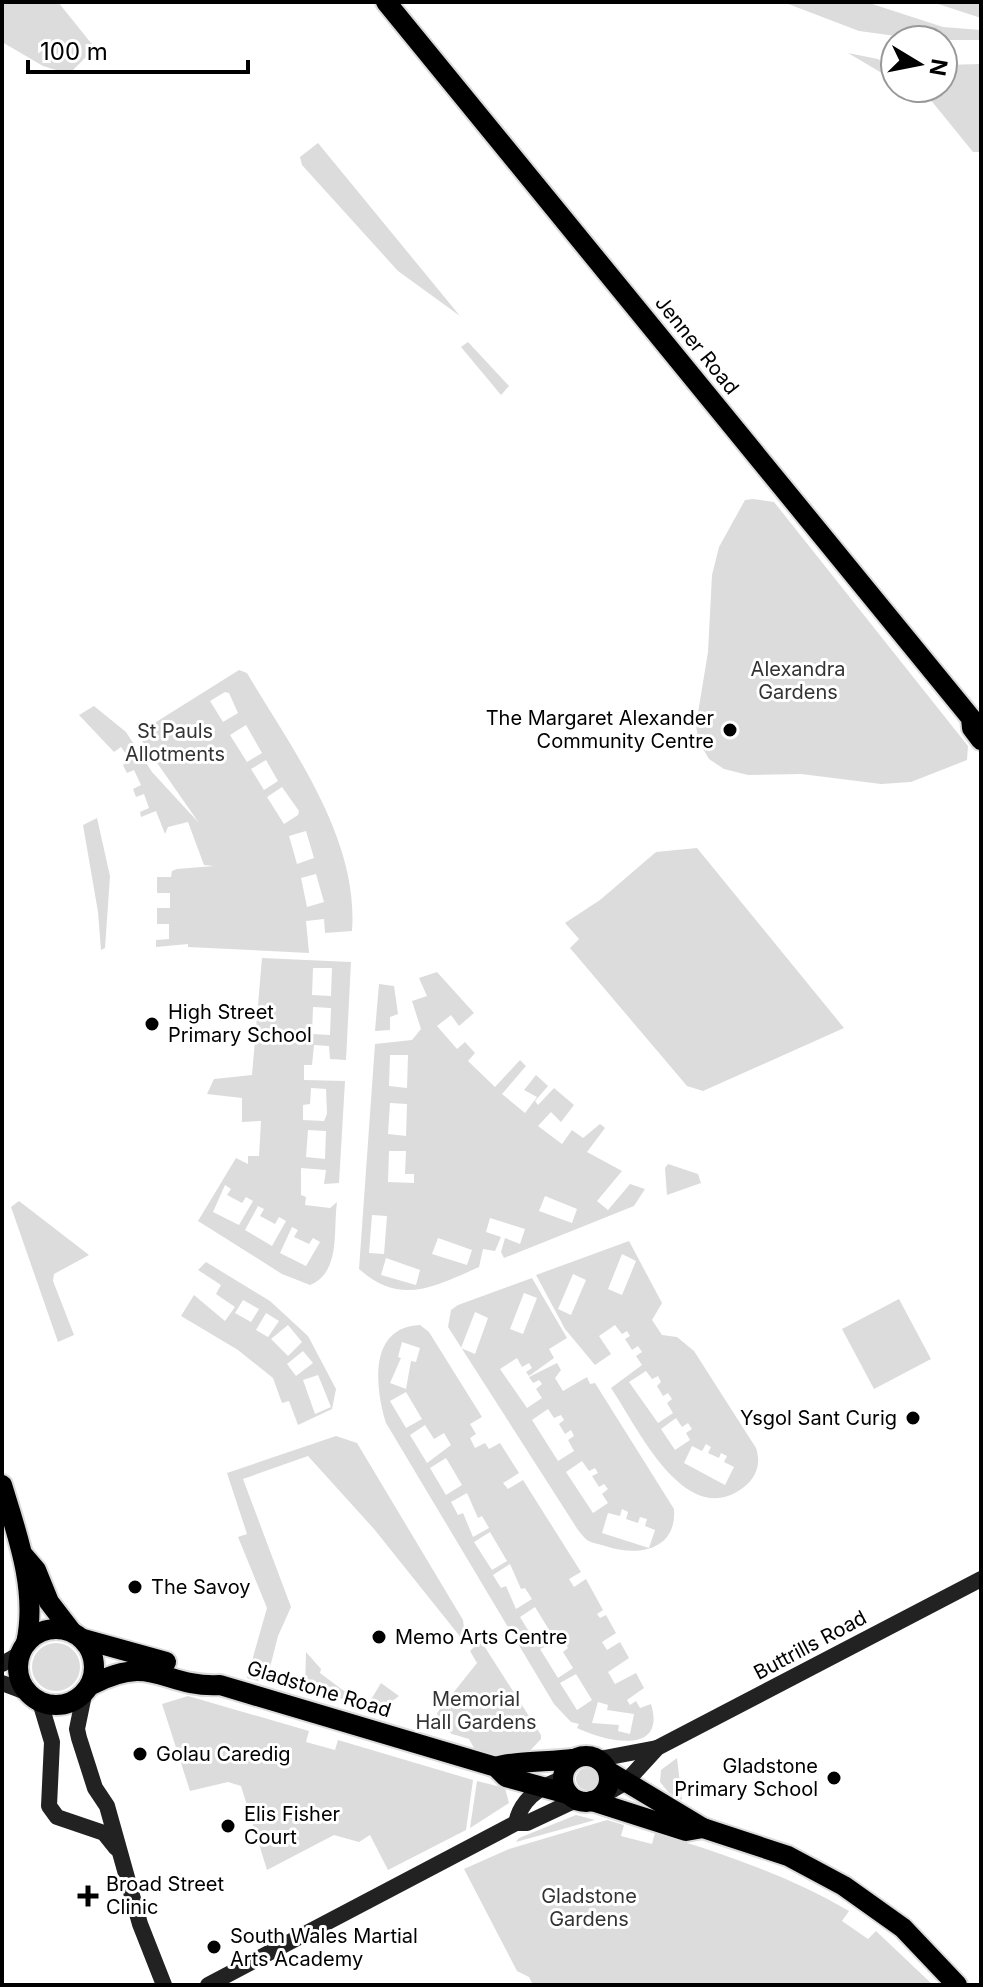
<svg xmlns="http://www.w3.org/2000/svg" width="983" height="1987" font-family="Inter,sans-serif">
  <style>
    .green { fill: #dcdcdc; fill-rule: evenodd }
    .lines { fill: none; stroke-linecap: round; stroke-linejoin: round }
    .primary-casing { stroke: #dbdbdb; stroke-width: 24 }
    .secondary { stroke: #222; stroke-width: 16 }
    .primary { stroke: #000; stroke-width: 20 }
    .poi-dot { fill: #000; stroke: #fff; stroke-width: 3 }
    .labels { text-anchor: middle; stroke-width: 6; stroke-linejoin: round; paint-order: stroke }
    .street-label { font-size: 20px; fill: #000; stroke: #fff }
    .park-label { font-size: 20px; fill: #333; stroke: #fff }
    .poi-label { font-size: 20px; fill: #000; stroke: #fff; text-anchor: start }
  </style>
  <rect width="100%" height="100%" fill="#fff"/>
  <g class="green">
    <path d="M2 2H58L95 48 69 74 43 66 2 42Z"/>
    <path d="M783 2H866L943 27 981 30 979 40H925L859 31Z"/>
    <path d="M932 2H981V18Z"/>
    <path d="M848 53 878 59 893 70 892 79Z"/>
    <path d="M981 64V152H973L921 88H943V65Z"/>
    <path d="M318 143 460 316 398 271 302 165 300 157Z"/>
    <path d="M468 342 509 386 501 395 461 347Z"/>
    <path d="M753 499 774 502 968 746 967 760 911 782 881 784 801 774 748 775 724 769 709 759 698 740 696 725 708 652 712 575 719 547 745 500Z"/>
    <path d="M239 670 247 673C292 749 359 838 352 931L325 933 324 919 306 921 309 953 188 947V944L156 947V940L169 939V924H157V908H170V893H157V877H171L172 871 177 869 214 866 204 865 188 822 168 827 165 834 156 811 141 817 140 812 149 808 144 794 136 797 133 789 141 785 134 770 127 773 123 765 130 760 121 747 114 752 79 715 94 706 126 732 152 772 199 823 137 734ZM225 692 229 693 238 713 223 722 210 701ZM246 725 262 753 247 762 230 735ZM266 760 278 781 264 790 251 769ZM282 787 299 811 298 815 284 824 267 797ZM306 831 314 858 297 864 289 836ZM316 874 324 902 307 907 301 878Z"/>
    <path d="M97 818 110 876 105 948 101 950 98 912 83 825Z"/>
    <path d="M697 848 844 1028 703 1091 687 1086 570 948 579 939 565 923 600 900 656 852Z"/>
    <path d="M262 958 351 962 346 1060 330 1059 329 1046 314 1045 312 1065H304V1080L345 1081 339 1183 324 1184 326 1170 301 1168V1195L306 1197 305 1205 330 1208 337 1202C333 1232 341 1272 310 1285L282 1274 198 1221 236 1158 248 1164V1156H259L261 1121 242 1122V1098L207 1094 214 1079 252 1075ZM313 968H332L331 996 312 995ZM313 1007 331 1008 330 1035 312 1034ZM311 1088 326 1089 327 1114 324 1121 303 1120V1105L310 1104ZM308 1130 326 1131 325 1159 306 1157ZM225 1185 231 1189 227 1195 242 1203 246 1197 253 1201 239 1225 213 1212ZM258 1206 264 1209 260 1216 275 1224 279 1217 286 1221 272 1246 245 1230ZM292 1227 298 1230 294 1237 309 1244 313 1238 320 1242 306 1266 280 1253Z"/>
    <path d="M437 972 474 1013 459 1026 451 1015 437 1026 457 1049 465 1042 475 1053 468 1061 495 1087 520 1060 526 1066 502 1094 525 1113 537 1097 524 1090 536 1075 548 1086 535 1101 538 1105 554 1088 574 1105 561 1122 551 1112 538 1126 562 1144 572 1130 583 1138 600 1124 605 1128 587 1152 622 1171 597 1201 608 1210 630 1184 645 1189 634 1206 504 1258 501 1252 505 1238 520 1244 525 1229 490 1218 486 1232 501 1237 495 1251 483 1249 479 1267C434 1287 400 1306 359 1269L375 1044 412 1040 421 1029 412 1001 427 996 419 978ZM390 1055H408L407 1088 389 1086ZM390 1103 407 1104 406 1136 388 1134ZM389 1151H406L405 1174H414V1183L388 1182ZM545 1196 577 1209 572 1223 539 1211ZM372 1215 387 1216 384 1254 369 1253ZM438 1238 472 1250 467 1265 432 1254ZM386 1258 420 1270 416 1285 381 1275Z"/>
    <path d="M379 984 394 986 398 1014 390 1017V1030L375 1031Z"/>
    <path d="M668 1164 698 1174 701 1183 667 1195 665 1168Z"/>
    <path d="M19 1201 89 1255 54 1274 53 1281 74 1335 58 1342 11 1207Z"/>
    <path d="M629 1241 662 1303 652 1320 662 1335 677 1337 694 1351 756 1448C761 1463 757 1477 744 1487 685 1533 636 1424 611 1388L642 1365 636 1356 642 1352 638 1346 632 1350 625 1339 630 1336 627 1331 622 1334 615 1325 599 1336 611 1354 595 1365 565 1329 536 1275ZM622 1254 636 1261 622 1295 608 1289ZM573 1274 586 1280 571 1315 558 1309ZM646 1371 652 1379 658 1376 661 1382 657 1386 663 1396 668 1393 672 1399 667 1403 673 1413 658 1423 629 1382ZM676 1418 682 1427 688 1423 692 1429 686 1433 690 1440 675 1450 661 1429ZM706 1444 711 1447 708 1453 719 1458 721 1453 727 1456 724 1462 734 1467 725 1485 684 1463 692 1446 702 1451Z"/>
    <path d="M206 1262 270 1301 308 1336 336 1389 332 1409 298 1425 289 1401 282 1403 273 1378 238 1350 181 1316 194 1295 225 1321 235 1307 216 1294 221 1285 198 1270ZM243 1300 259 1309 251 1322 235 1313ZM266 1313 279 1321 268 1337 256 1330ZM288 1325 302 1342 288 1356 271 1339ZM303 1351 313 1363 296 1376 287 1364ZM318 1375 331 1407 315 1414 303 1380Z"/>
    <path d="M532 1278 567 1338 549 1349 554 1358 529 1376 526 1372 532 1368 529 1363 522 1367 517 1358 500 1369 527 1408 542 1398 536 1389 542 1384 539 1380 533 1383 529 1377 557 1363 561 1370 555 1378 563 1391 587 1377 590 1384 595 1383 674 1509C677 1551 637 1557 605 1546 600 1544 591 1543 587 1540 583 1537 581 1533 578 1530L448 1327 451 1310 458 1305ZM524 1293 537 1298 523 1334 510 1329ZM475 1312 488 1318 475 1354 461 1348ZM548 1409 554 1418 561 1415 564 1420 559 1424 565 1434 571 1430 574 1436 568 1440 574 1451 558 1461 532 1420ZM582 1461 589 1471 595 1468 598 1473 592 1476 599 1487 604 1484 608 1489 602 1494 608 1503 593 1513 566 1472ZM622 1509 628 1512 626 1519 638 1523 640 1517 647 1519 645 1526 655 1530 649 1548 602 1533 608 1513 620 1516Z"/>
    <path d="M899 1299 931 1359 874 1389 842 1329Z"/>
    <path d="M420 1325 429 1332 482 1417 470 1424 476 1434 470 1438 475 1448 485 1443 489 1449 500 1443 519 1473 503 1483 508 1489 523 1480 581 1572 569 1579 574 1587 586 1579 603 1610 597 1614 600 1618 606 1615 616 1633 602 1642 607 1650 620 1642 629 1658 608 1672 615 1684 636 1673 644 1688 627 1700 630 1705 636 1701 640 1708 651 1704C667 1757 604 1741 577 1728L579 1724 571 1722 554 1704 386 1423C375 1388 368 1327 420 1325ZM402 1342 420 1348 416 1362 411 1361 406 1389 390 1383 401 1358 398 1357ZM406 1392 422 1419 406 1428 390 1401ZM425 1425 434 1439 444 1433 451 1445 427 1463 410 1435ZM446 1458 462 1485 446 1495 430 1468ZM467 1493 478 1518 482 1516 489 1528 473 1537 463 1513 458 1515 451 1502ZM490 1532 507 1561 492 1570 474 1542ZM510 1564 521 1589 525 1588 532 1599 516 1609 506 1586 501 1588 493 1575ZM535 1607 551 1633 536 1643 520 1617ZM562 1639 568 1648 563 1652 573 1668 558 1678 540 1649ZM576 1674 592 1700 577 1710 560 1683ZM598 1702 608 1705 607 1710 634 1714 630 1734 618 1731 619 1725 592 1723Z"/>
    <path d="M336 1436 357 1443 463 1620 466 1644 374 1529 308 1456 243 1479 291 1607 278 1636 268 1675 258 1681 247 1678 267 1608 238 1537 247 1534 227 1473Z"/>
    <path d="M481 1641 541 1735V1739L527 1754 510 1752V1758L478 1755 469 1739 452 1734 439 1724 437 1713 477 1663 470 1651Z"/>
    <circle cx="56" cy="1667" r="24"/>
    <path d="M306 1652 321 1669 320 1673 364 1706 305 1687Z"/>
    <path d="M381 1683 399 1696 387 1705 371 1707 365 1703H369Z"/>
    <path d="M188 1696 309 1731 306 1742 335 1750 338 1740 473 1780 466 1830 388 1870 370 1835 359 1842 334 1835 267 1870 241 1786 228 1782 190 1791 162 1704Z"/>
    <path d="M677 1758 682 1800 669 1793 660 1782 661 1770Z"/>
    <circle cx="587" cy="1779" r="11"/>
    <path d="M477 1781 505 1788 509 1803 470 1828Z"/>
    <path d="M576 1815 595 1820 516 1842 519 1838Z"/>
    <path d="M607 1820 624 1825 621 1836 652 1844 655 1833C724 1854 787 1875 849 1911L842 1921 868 1939 876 1931 933 1985H533L529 1977 517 1971 464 1869 509 1849Z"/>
  </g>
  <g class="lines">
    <g class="primary-casing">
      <g id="primary">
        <path d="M386 2 971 718 972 728 981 740"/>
        <path d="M2 1485C17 1534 38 1591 26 1643"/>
        <path d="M24 1556 36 1570 49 1602 72 1632"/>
        <circle cx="56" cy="1667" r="38"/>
        <path d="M83 1639 166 1662"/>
        <path d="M91 1685C155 1652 162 1688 220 1685L496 1767 506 1777 568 1794"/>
        <circle cx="586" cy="1779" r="23"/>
        <path d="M496 1767C511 1761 552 1762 573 1759"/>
        <path d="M608 1771 703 1828 788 1856 844 1886 903 1928 957 1985"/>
        <path d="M592 1801 686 1831 703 1828"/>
      </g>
    </g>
    <g class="secondary">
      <path d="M2 1664 20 1654"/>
      <path d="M2 1683 26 1692"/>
      <path d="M84 1695 77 1729 79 1738 95 1788 107 1806 140 1924 164 1985"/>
      <path d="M40 1702 52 1742 49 1806 57 1817 104 1833 116 1848"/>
      <path d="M599 1759 657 1748"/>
      <path d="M602 1796 626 1782 657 1748 981 1579"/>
      <path d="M516 1823C521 1799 541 1786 562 1779"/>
      <path d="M208 1985 516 1823H527L576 1800"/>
    </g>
    <use href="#primary" class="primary"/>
  </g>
  <g class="poi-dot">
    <circle cx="730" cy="730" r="8"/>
    <circle cx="152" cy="1024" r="8"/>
    <circle cx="913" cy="1418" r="8"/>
    <circle cx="135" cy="1587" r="8"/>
    <circle cx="379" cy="1637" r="8"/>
    <circle cx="140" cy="1754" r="8"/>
    <circle cx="834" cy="1778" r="8"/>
    <circle cx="228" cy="1826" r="8"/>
    <path d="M84 1884h8v8h8v8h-8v8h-8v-8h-8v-8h8z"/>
    <circle cx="214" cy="1947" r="8"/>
  </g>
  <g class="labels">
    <g class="street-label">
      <text transform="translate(697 345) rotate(51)" y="7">Jenner Road</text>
      <text transform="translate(810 1645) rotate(-28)" y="7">Buttrills Road</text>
      <text transform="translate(319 1689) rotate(17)" y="7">Gladstone Road</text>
    </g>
    <g class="park-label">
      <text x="798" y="676">Alexandra<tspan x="798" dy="23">Gardens</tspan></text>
      <text x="175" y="738">St Pauls<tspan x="175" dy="23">Allotments</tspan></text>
      <text x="476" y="1706">Memorial<tspan x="476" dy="23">Hall Gardens</tspan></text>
      <text x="589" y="1903">Gladstone<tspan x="589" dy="23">Gardens</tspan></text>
    </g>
    <g class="poi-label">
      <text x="714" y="725" text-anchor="end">The Margaret Alexander<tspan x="714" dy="23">Community Centre</tspan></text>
      <text x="168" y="1019">High Street<tspan x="168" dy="23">Primary School</tspan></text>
      <text x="897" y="1425" text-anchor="end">Ysgol Sant Curig</text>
      <text x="151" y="1594">The Savoy</text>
      <text x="395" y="1644">Memo Arts Centre</text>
      <text x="156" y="1761">Golau Caredig</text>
      <text x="818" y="1773" text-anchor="end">Gladstone<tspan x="818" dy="23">Primary School</tspan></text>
      <text x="244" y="1821">Elis Fisher<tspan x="244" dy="23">Court</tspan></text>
      <text x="106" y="1891">Broad Street<tspan x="106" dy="23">Clinic</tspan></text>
      <text x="230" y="1943">South Wales Martial<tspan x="230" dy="23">Arts Academy</tspan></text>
    </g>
  </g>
  <rect width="983" height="1987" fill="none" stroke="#000000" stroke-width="8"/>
  <g transform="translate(919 64) rotate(100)"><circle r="38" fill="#ffffff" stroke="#999999" stroke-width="2"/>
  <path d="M0-6L14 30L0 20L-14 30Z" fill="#000000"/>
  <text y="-12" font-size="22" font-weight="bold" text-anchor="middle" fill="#000000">N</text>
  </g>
  <path d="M28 60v12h220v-12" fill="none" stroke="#000000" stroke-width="4"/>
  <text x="40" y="60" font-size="24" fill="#000000" stroke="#ffffff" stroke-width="6" paint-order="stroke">100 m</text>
</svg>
